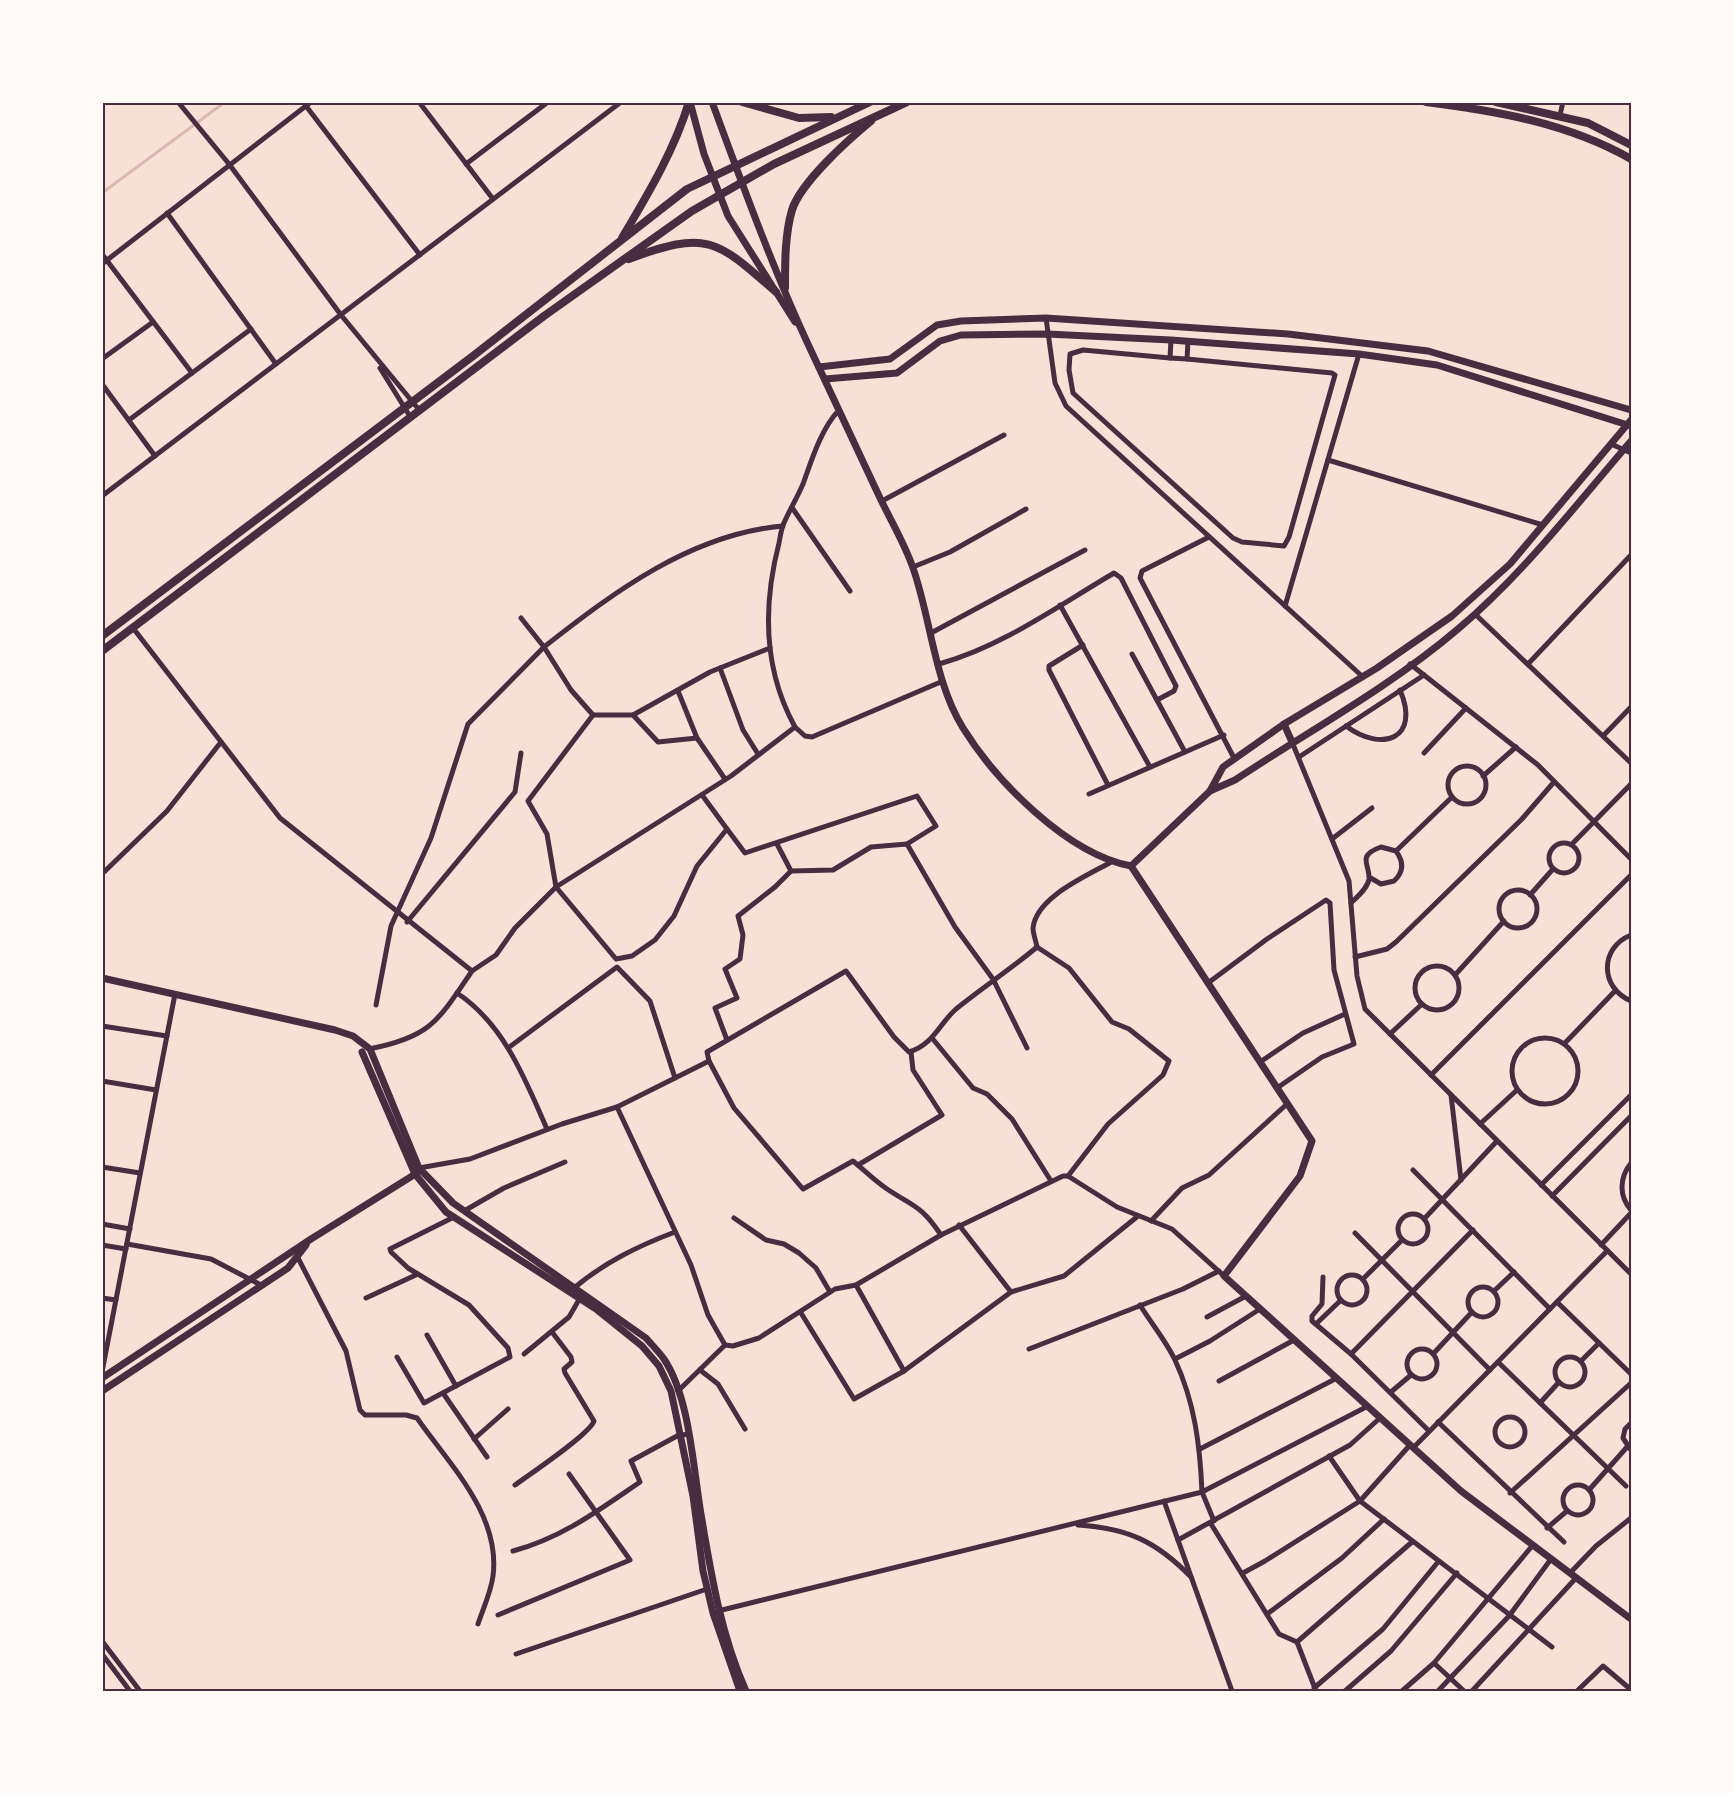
<svg xmlns="http://www.w3.org/2000/svg" width="1733" height="1793" font-family="Figtree,sans-serif">
  <style>
    .lines { fill: none; stroke-linecap: round; stroke-linejoin: round }
    .stream { stroke: #dcb8b0; stroke-width: 3 }
    .minor { stroke: #4a2c40; stroke-width: 5 }
    .tertiary { stroke: #4a2c40; stroke-width: 7 }
    .secondary { stroke: #4a2c40; stroke-width: 8 }
    .neatline { fill: none; stroke: #4a2c40; stroke-width: 2 }
  </style>
  <rect width="100%" height="100%" fill="#f7e1d7"/>
  <g class="lines">
    <path class="stream" d="M102 193 225 102"/>
    <g class="minor">
      <path d="M178 102 229 164 341 315 420 411"/>
      <path d="M419 102 493 199"/>
      <path d="M306 106 420 255"/>
      <path d="M1560 115 1563 102"/>
      <path d="M466 164 548 102"/>
      <path d="M167 213 276 364"/>
      <path d="M102 254 192 373"/>
      <path d="M102 264 311 102"/>
      <path d="M1046 318 1055 383 1066 406 1363 677"/>
      <path d="M1171 340 1170 358 1083 350 1070 354 1069 370 1073 393 1233 538 1242 542 1284 546 1289 537 1335 375 1332 373 1187 359 1188 341"/>
      <path d="M1170 358 1187 359"/>
      <path d="M102 359 153 322"/>
      <path d="M380 368 411 418"/>
      <path d="M102 384 155 456"/>
      <path d="M129 420 251 329"/>
      <path d="M1611 444 1631 453"/>
      <path d="M1328 460 1543 525"/>
      <path d="M102 496 621 102"/>
      <path d="M882 501 1004 435"/>
      <path d="M793 509 850 591"/>
      <path d="M1209 537 1142 571 1140 578 1234 758"/>
      <path d="M913 567 950 552 1026 509"/>
      <path d="M1060 605 1150 767"/>
      <path d="M1285 606 1359 354"/>
      <path d="M1475 614 1631 763"/>
      <path d="M521 618 544 647C614 592 691 534 783 526"/>
      <path d="M133 628 280 818 472 971C438 1021 431 1037 369 1049"/>
      <path d="M931 633 1085 550"/>
      <path d="M1083 645 1049 666V670L1108 785"/>
      <path d="M1132 654 1185 752"/>
      <path d="M939 664C1003 646 1058 606 1114 573L1121 578 1176 686 1174 691 1157 700"/>
      <path d="M1410 664 1538 765 1631 859"/>
      <path d="M1528 664 1631 555"/>
      <path d="M720 668 743 730 758 754"/>
      <path d="M678 691 697 738 725 779"/>
      <path d="M593 715H633L710 672 770 648"/>
      <path d="M633 715 658 742 697 738"/>
      <path d="M1346 726C1382 753 1421 739 1400 690"/>
      <path d="M795 727C763 669 763 605 779 543 780 538 781 531 783 525 789 511 797 498 803 484 812 459 821 429 839 410"/>
      <path d="M1603 736 1631 707"/>
      <path d="M1292 742 1349 881 1357 976 1365 1009 1631 1274"/>
      <path d="M1424 753 1466 708"/>
      <path d="M1299 757 1424 675"/>
      <circle cx="1467" cy="785" r="19"/>
      <path d="M1483 776 1516 747"/>
      <path d="M1089 794 1224 735"/>
      <path d="M727 829 745 853 917 796 936 826 907 844"/>
      <path d="M1332 839 1372 808"/>
      <circle cx="1564" cy="858" r="15"/>
      <path d="M777 844 791 871 833 870 871 847 907 844 955 927 993 979 1027 1048"/>
      <path d="M1572 844 1631 784"/>
      <path d="M1396 851 1452 797"/>
      <path d="M102 874 167 811 221 742"/>
      <circle cx="1518" cy="909" r="19"/>
      <path d="M1530 895 1553 869"/>
      <path d="M1351 903C1357 897 1368 888 1369 879 1370 864 1356 856 1381 847L1396 851C1404 862 1404 872 1394 881L1381 884 1369 877"/>
      <path d="M407 922 515 792 521 753"/>
      <path d="M1631 935C1599 948 1600 988 1631 1001"/>
      <path d="M1037 947 1069 968 1112 1022 1129 1029 1169 1061 1163 1075 1108 1124 1068 1176"/>
      <path d="M1355 957 1387 949 1396 942 1522 819 1554 782"/>
      <circle cx="1437" cy="988" r="22"/>
      <path d="M472 971 496 955 515 928 556 887 731 776 795 727 805 736 812 737 943 681"/>
      <path d="M1455 975 1504 921"/>
      <path d="M1208 983 1267 939 1326 900 1330 903 1334 970 1354 1044 1322 1057 1277 1088"/>
      <path d="M457 993C504 1024 525 1079 547 1129"/>
      <path d="M376 1005 391 926 431 838 468 724 544 647 571 690 593 715 528 801 547 834 556 887 616 959 632 956 655 940 674 916 697 866 727 829 702 795"/>
      <path d="M102 1026 167 1036"/>
      <path d="M1390 1034 1422 1004"/>
      <path d="M932 1038 973 1088 987 1094 1012 1119 1051 1181"/>
      <circle cx="1545" cy="1071" r="33"/>
      <path d="M727 1040 715 1008 737 998 725 969 740 959 743 935 738 916 775 887 791 871"/>
      <path d="M1564 1044 1615 991"/>
      <path d="M508 1048 617 967 650 1001 675 1078"/>
      <path d="M709 1061 707 1052 846 971 894 1037 909 1052C933 1045 939 1024 956 1009 983 987 1011 969 1037 947 1036 941 1033 934 1033 928 1036 897 1087 876 1111 862"/>
      <path d="M1260 1062 1303 1033 1345 1014"/>
      <path d="M1431 1075 1631 875"/>
      <path d="M102 1081 156 1090"/>
      <path d="M1451 1095 1461 1180"/>
      <path d="M617 1107 709 1061 734 1108 803 1189 853 1161C864 1170 875 1181 887 1189 914 1207 921 1205 941 1235"/>
      <path d="M1480 1124 1517 1090"/>
      <path d="M1631 1163C1619 1178 1619 1196 1631 1210"/>
      <path d="M858 1165 942 1115 913 1070 911 1052"/>
      <path d="M102 1167 140 1173"/>
      <path d="M419 1168 470 1159 562 1124 617 1107 691 1265 708 1315 725 1345 678 1391"/>
      <path d="M1413 1170 1550 1309"/>
      <path d="M1541 1185 1631 1095"/>
      <path d="M1552 1196 1631 1116"/>
      <path d="M464 1211 504 1188 565 1162"/>
      <circle cx="1413" cy="1229" r="15"/>
      <path d="M734 1218 766 1240 784 1244 799 1253 816 1268 830 1292"/>
      <path d="M1424 1219 1497 1141"/>
      <path d="M1151 1221 1182 1188 1209 1175 1287 1104"/>
      <path d="M102 1224 130 1229"/>
      <path d="M959 1225 1011 1292"/>
      <path d="M1355 1233 1490 1370"/>
      <path d="M127 1244 211 1259 261 1285"/>
      <path d="M102 1245 126 1249"/>
      <path d="M1601 1245 1631 1213"/>
      <path d="M297 1256 346 1351 360 1410 365 1415H406L417 1418C449 1464 501 1515 493 1576 491 1592 483 1609 478 1624"/>
      <circle cx="1352" cy="1290" r="15"/>
      <path d="M1323 1277 1322 1304 1312 1316V1321L1351 1354 1429 1431"/>
      <path d="M1363 1279 1402 1240"/>
      <path d="M856 1285 904 1371"/>
      <circle cx="1483" cy="1302" r="15"/>
      <path d="M574 1288C605 1262 638 1246 675 1232"/>
      <path d="M1494 1291 1514 1272"/>
      <path d="M102 1298 116 1300"/>
      <path d="M366 1298 418 1274"/>
      <path d="M1557 1302 1631 1374"/>
      <path d="M801 1313 854 1399 904 1371 1011 1292 1064 1276 1138 1216"/>
      <path d="M1207 1317 1246 1296"/>
      <path d="M1316 1324 1341 1300"/>
      <path d="M427 1335 456 1386"/>
      <path d="M725 1345 733 1346 759 1338 835 1289 856 1285 941 1235 1063 1176H1068L1117 1207 1172 1229 1224 1276"/>
      <circle cx="1422" cy="1364" r="15"/>
      <path d="M1029 1349 1183 1289 1219 1271"/>
      <path d="M524 1354 569 1317 580 1298"/>
      <path d="M1351 1354 1473 1230"/>
      <path d="M1433 1354 1472 1312"/>
      <circle cx="1570" cy="1372" r="15"/>
      <path d="M397 1357 424 1403 510 1357 508 1348 469 1305 408 1268 391 1252 390 1249 454 1217"/>
      <path d="M1175 1359 1210 1341 1260 1309"/>
      <path d="M1581 1361 1599 1343"/>
      <path d="M1498 1362 1626 1486"/>
      <path d="M700 1370 718 1384 745 1429"/>
      <path d="M102 1372 175 994"/>
      <path d="M1219 1381 1294 1340"/>
      <path d="M1391 1392 1411 1375"/>
      <path d="M443 1393 487 1457"/>
      <path d="M1540 1403 1559 1382"/>
      <circle cx="1510" cy="1432" r="15"/>
      <path d="M1438 1422 1564 1542"/>
      <path d="M1631 1423 1625 1429 1623 1438 1631 1450"/>
      <path d="M474 1439 508 1409"/>
      <path d="M1413 1448 1607 1251"/>
      <path d="M1200 1449 1337 1378"/>
      <path d="M1329 1456 1360 1501 1552 1647"/>
      <circle cx="1578" cy="1500" r="15"/>
      <path d="M515 1485C530 1474 590 1434 594 1421L565 1373 564 1369 572 1362 571 1357 552 1332"/>
      <path d="M1589 1490 1627 1447"/>
      <path d="M1510 1493 1631 1383"/>
      <path d="M1164 1501 1232 1691"/>
      <path d="M1214 1521 1202 1492 1368 1406"/>
      <path d="M1211 1524 1279 1634 1297 1642 1316 1691"/>
      <path d="M1078 1525C1127 1528 1156 1541 1191 1577"/>
      <path d="M1547 1528 1567 1511"/>
      <path d="M1178 1540 1350 1445 1380 1418"/>
      <path d="M513 1551C562 1538 599 1510 640 1482L631 1461 677 1436 688 1434"/>
      <path d="M1243 1573 1265 1561 1360 1501 1410 1445"/>
      <path d="M1570 1573 1596 1546 1631 1518"/>
      <path d="M718 1611 1202 1492C1200 1446 1195 1403 1175 1360 1166 1341 1151 1323 1140 1305"/>
      <path d="M1267 1614 1342 1558 1384 1519"/>
      <path d="M498 1615 630 1560 569 1474"/>
      <path d="M102 1641 140 1691"/>
      <path d="M1297 1642 1412 1542"/>
      <path d="M102 1654 130 1691"/>
      <path d="M516 1654 707 1589"/>
      <path d="M1434 1663 1464 1691"/>
      <path d="M1314 1688 1383 1629 1438 1562"/>
      <path d="M1345 1691 1391 1651 1457 1573"/>
      <path d="M1402 1691 1434 1663 1533 1545"/>
      <path d="M1438 1691 1509 1616 1551 1559"/>
      <path d="M1472 1691 1576 1578"/>
      <path d="M1577 1691 1603 1666 1629 1688 1631 1686"/>
    </g>
    <g class="tertiary">
      <path d="M690 102 704 154 728 216 795 322"/>
      <path d="M712 102C742 183 771 264 807 342 831 394 856 446 880 498 891 521 905 544 913 568 931 619 934 681 963 728 996 781 1067 854 1131 866L1312 1141 1300 1176 1224 1276 1461 1491 1631 1619"/>
      <path d="M819 367 890 359 937 325 961 321 1046 318 1288 334 1428 351 1631 410"/>
      <path d="M825 379 897 373 940 341 961 335 1047 334 1171 340 1359 354 1437 365 1631 426"/>
      <path d="M1284 724 1292 742"/>
      <path d="M1210 791 1235 780C1309 731 1390 687 1458 629 1523 574 1575 506 1631 441"/>
      <path d="M1131 866 1210 791 1223 767 1284 724 1377 668 1452 616 1510 564 1631 420"/>
      <path d="M102 978 335 1030 353 1036 370 1049 419 1168 453 1203 646 1338C652 1345 659 1352 664 1359 690 1398 693 1468 701 1514 711 1574 721 1635 746 1691"/>
      <path d="M362 1052 415 1174 446 1212 596 1309 642 1346 659 1366 671 1391 693 1496 703 1571 713 1613 740 1691"/>
      <path d="M102 1378 311 1239 417 1173"/>
      <path d="M102 1391 288 1268 306 1245"/>
    </g>
    <g class="secondary">
      <path d="M742 102 799 118 831 117"/>
      <path d="M1426 102C1497 111 1568 123 1631 159"/>
      <path d="M1496 102 1588 123 1631 145"/>
      <path d="M622 238C648 194 674 151 689 102"/>
      <path d="M629 259C707 230 716 239 776 292"/>
      <path d="M785 288C785 262 785 234 792 210 801 182 848 140 871 121"/>
      <path d="M102 636 473 356 687 189 870 102"/>
      <path d="M102 651 544 316 692 211 774 164 907 102"/>
    </g>
  </g>
  <rect width="1733" height="1793" fill="none" stroke="#fffaf5" stroke-width="207"/>
  <rect x="104" y="104" width="1526" height="1586" class="neatline"/>
</svg>
